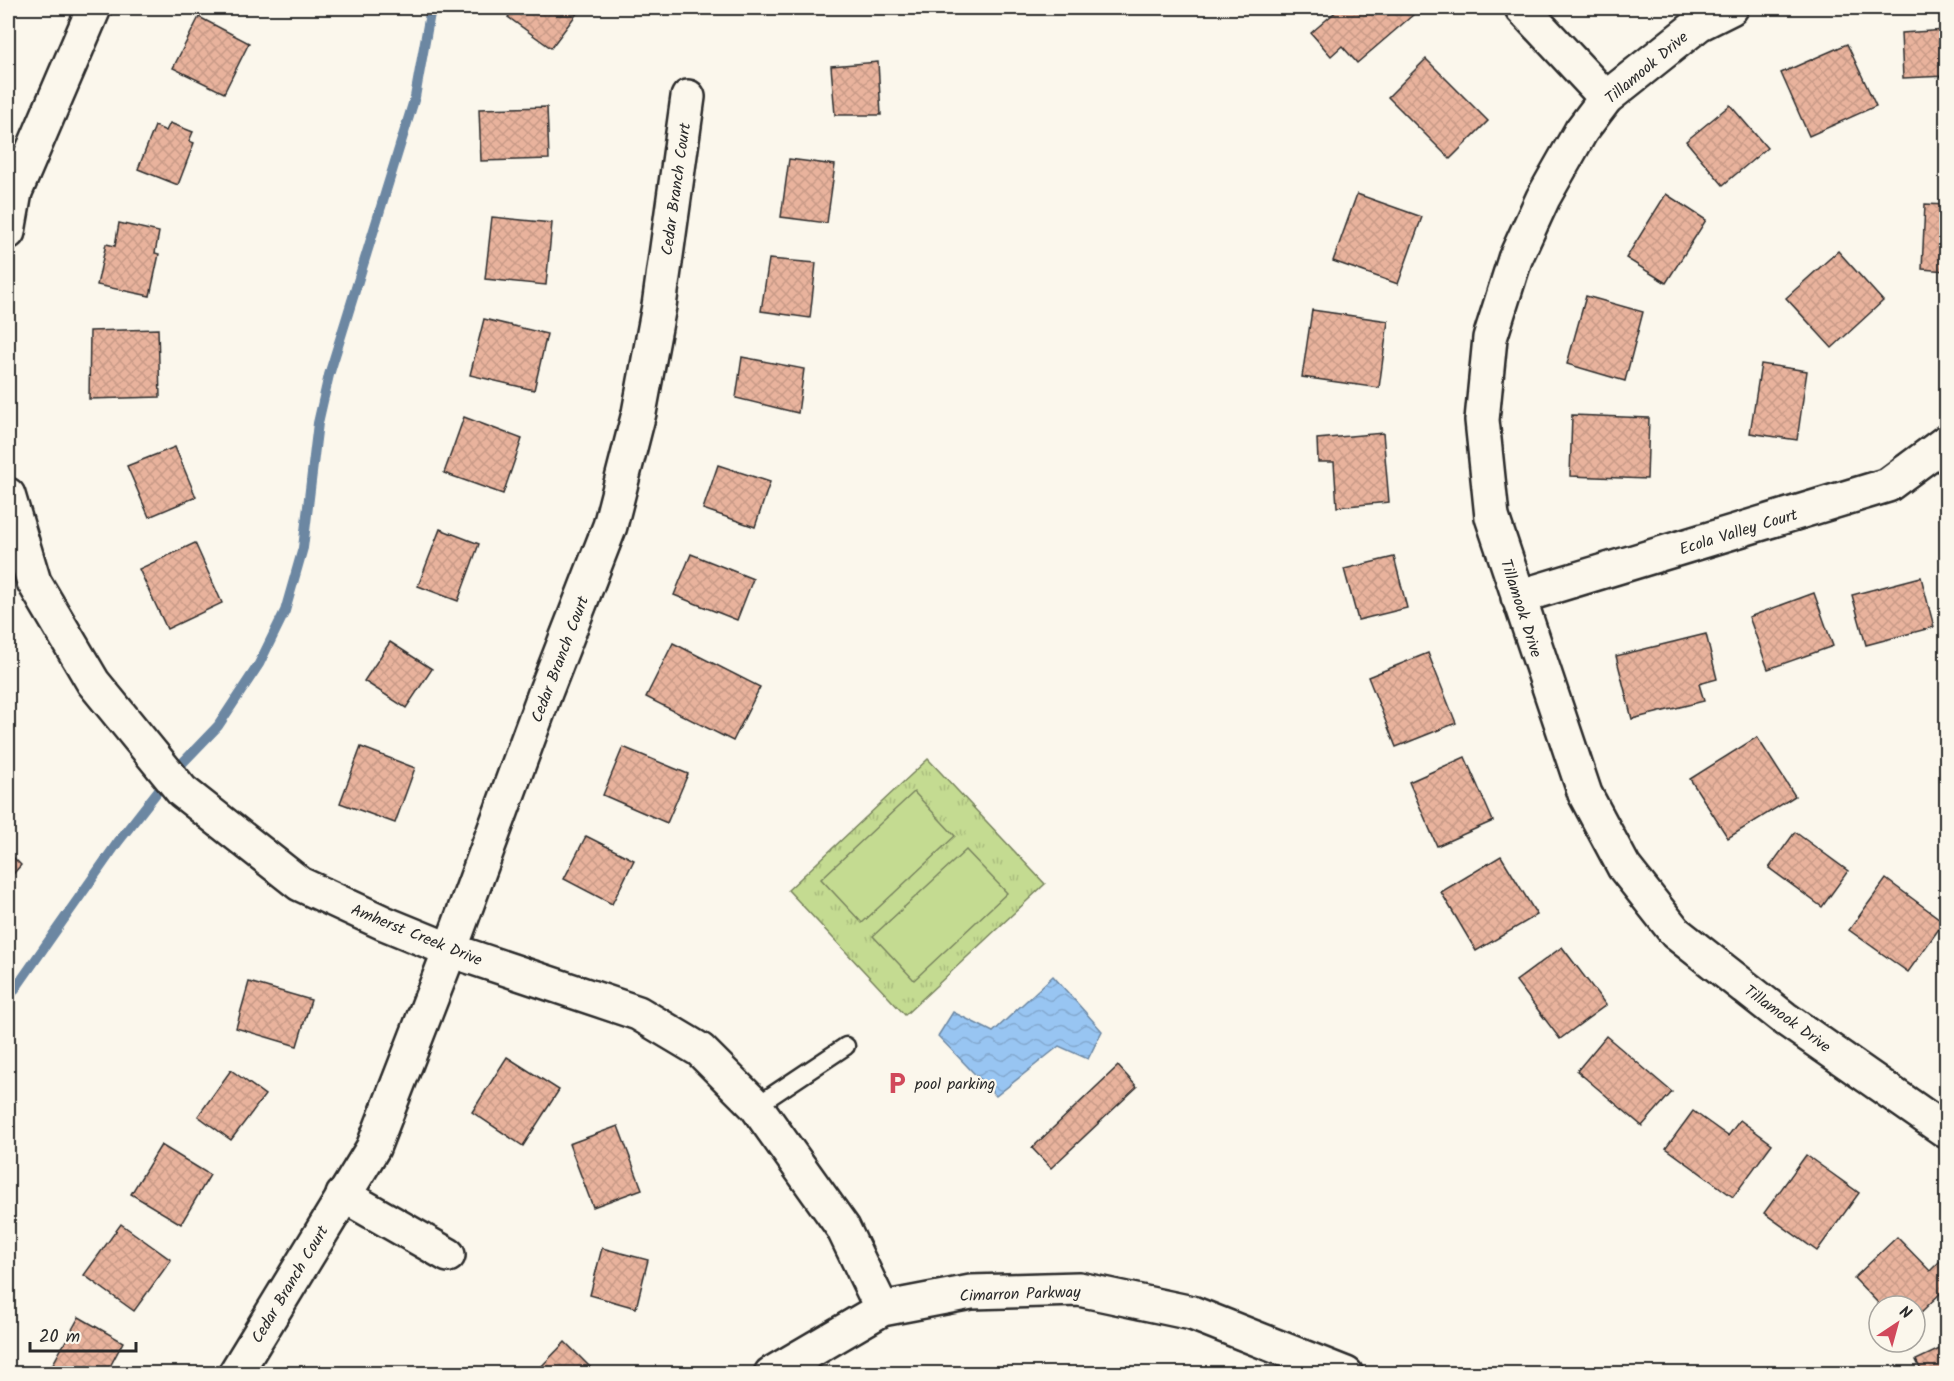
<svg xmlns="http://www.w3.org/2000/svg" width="1954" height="1381" font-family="Kalam,sans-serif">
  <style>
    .park { fill: url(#park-tufts); stroke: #78835e; stroke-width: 1.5 }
    .pitch { fill: #c4db91; stroke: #78835e; stroke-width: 1.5 }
    .water { fill: url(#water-waves); stroke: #6c87a2; stroke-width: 1.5 }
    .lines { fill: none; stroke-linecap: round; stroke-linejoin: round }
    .stream { stroke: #6c87a2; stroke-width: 10 }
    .building { fill: url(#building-cross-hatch); stroke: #2b2b2b; stroke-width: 1.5 }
    .lane-casing { stroke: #2b2b2b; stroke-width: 21 }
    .street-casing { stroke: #2b2b2b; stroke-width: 38 }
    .lane { stroke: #fbf7ec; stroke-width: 16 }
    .street { stroke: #fbf7ec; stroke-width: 33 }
    .labels { text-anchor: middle; stroke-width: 4.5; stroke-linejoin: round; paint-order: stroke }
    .street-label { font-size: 16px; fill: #2b2b2b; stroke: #fbf7ec }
    .poi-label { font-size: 16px; fill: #2b2b2b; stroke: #fbf7ec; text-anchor: start }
  </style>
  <defs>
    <pattern id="park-tufts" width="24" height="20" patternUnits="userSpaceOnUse" patternTransform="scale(1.5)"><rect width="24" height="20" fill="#c4db91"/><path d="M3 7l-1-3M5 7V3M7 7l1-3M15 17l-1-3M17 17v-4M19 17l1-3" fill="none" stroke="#a9bc7d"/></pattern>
    <pattern id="water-waves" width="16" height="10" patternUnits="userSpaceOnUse" patternTransform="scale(1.5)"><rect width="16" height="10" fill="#98c5f2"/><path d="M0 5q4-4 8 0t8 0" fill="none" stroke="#83a9d0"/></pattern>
    <pattern id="building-cross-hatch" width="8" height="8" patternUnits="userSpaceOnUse" patternTransform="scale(1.5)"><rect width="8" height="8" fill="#e9b39d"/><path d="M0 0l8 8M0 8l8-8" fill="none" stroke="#c89a87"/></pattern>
  </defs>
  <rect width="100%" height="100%" fill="#fbf7ec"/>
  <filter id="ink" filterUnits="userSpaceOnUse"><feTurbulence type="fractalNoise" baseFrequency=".0167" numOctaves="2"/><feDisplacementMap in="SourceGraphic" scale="12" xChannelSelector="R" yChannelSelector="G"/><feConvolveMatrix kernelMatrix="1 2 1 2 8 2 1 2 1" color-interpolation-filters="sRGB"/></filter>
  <g filter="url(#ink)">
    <path class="park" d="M928 759 1045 884 905 1015 788 890Z"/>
    <g class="pitch">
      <path d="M914 792 955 836 862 923 821 879Z"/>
      <path d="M966 850 1007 893 914 980 873 936Z"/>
    </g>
    <path class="water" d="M1053 976 1102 1031 1088 1059 1059 1046 996 1096 938 1036 953 1012 993 1032Z"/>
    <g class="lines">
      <path class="stream" d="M8 999 118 842 168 778 218 726 259 664 285 611 303 548 318 423 329 375 415 97 431 8"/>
    </g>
    <g class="building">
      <path d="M515 8H581L551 48 508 17Z"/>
      <path d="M1340 8H1407L1413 15 1357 63 1342 46 1331 56 1311 33Z"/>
      <path d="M199 17 249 43 224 93 173 68Z"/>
      <path d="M1946 30V76L1903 78 1901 33Z"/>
      <path d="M1847 44 1876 106 1809 136 1781 73Z"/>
      <path d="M1426 59 1488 121 1450 159 1388 97Z"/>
      <path d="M878 62 881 115H835L831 66Z"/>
      <path d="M1730 105 1767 148 1723 185 1686 141Z"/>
      <path d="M547 107 549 159 481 161 479 109Z"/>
      <path d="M170 123 193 132 189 141 194 143 178 185 138 169 155 126 166 131Z"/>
      <path d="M789 159 835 165 827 223 781 217Z"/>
      <path d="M1357 194 1422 217 1398 284 1333 261Z"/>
      <path d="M1666 194 1706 220 1666 283 1626 258Z"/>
      <path d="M1925 204 1946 205V271L1922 269Z"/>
      <path d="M492 217 552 223 546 285 485 279Z"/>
      <path d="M119 223 159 232 155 253 159 254 150 296 97 285 106 244 115 246Z"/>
      <path d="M1838 251 1883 301 1832 348 1786 298Z"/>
      <path d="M769 259 816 263 810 318 761 311Z"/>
      <path d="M1586 296 1643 312 1625 381 1567 364Z"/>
      <path d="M1312 310 1388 321 1379 388 1302 377Z"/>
      <path d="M484 319 547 334 534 390 470 375Z"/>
      <path d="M158 329 160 397 89 399 90 331Z"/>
      <path d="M742 357 804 369 798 413 736 398Z"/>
      <path d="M1761 364 1807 371 1797 440 1750 433Z"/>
      <path d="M1572 415 1649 418 1647 479 1570 476Z"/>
      <path d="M464 417 522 439 503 494 444 473Z"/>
      <path d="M1383 433 1389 502 1337 507 1334 462H1318L1317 439Z"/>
      <path d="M175 447 196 497 149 517 127 466Z"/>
      <path d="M718 465 770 482 755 527 703 509Z"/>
      <path d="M440 529 479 544 458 601 418 586Z"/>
      <path d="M195 543 222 603 167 629 139 569Z"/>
      <path d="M691 554 753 579 737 620 674 595Z"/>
      <path d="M1394 557 1407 608 1358 620 1344 569Z"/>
      <path d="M1921 577 1934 627 1866 645 1852 595Z"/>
      <path d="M1814 593 1833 646 1768 669 1749 617Z"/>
      <path d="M1706 634 1717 679 1699 684 1704 701 1632 719 1616 656Z"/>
      <path d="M390 642 432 669 406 708 364 681Z"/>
      <path d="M673 643 760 687 733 741 646 697Z"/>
      <path d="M1428 653 1456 723 1396 747 1368 677Z"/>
      <path d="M1757 737 1795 796 1728 838 1690 779Z"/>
      <path d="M361 747 415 768 395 823 340 803Z"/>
      <path d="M623 747 688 774 667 823 603 795Z"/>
      <path d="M1465 757 1493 821 1437 846 1409 782Z"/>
      <path d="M1795 832 1848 871 1822 907 1769 868Z"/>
      <path d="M586 836 634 860 612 904 564 879Z"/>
      <path d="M8 852 21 865 8 880Z"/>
      <path d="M1501 856 1537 915 1476 951 1441 892Z"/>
      <path d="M1886 879 1944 922 1908 972 1849 930Z"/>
      <path d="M1562 947 1606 1005 1560 1039 1516 981Z"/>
      <path d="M249 982 311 1000 297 1046 236 1028Z"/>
      <path d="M1606 1036 1672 1092 1642 1126 1577 1071Z"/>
      <path d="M507 1057 559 1090 523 1146 472 1112Z"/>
      <path d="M1118 1066 1137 1087 1051 1168 1032 1148Z"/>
      <path d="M231 1070 265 1095 231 1140 198 1116Z"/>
      <path d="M1693 1111 1728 1136 1740 1120 1772 1144 1733 1197 1666 1148Z"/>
      <path d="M618 1126 642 1189 593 1207 569 1144Z"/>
      <path d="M161 1145 210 1175 181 1224 131 1194Z"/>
      <path d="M1806 1155 1859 1193 1817 1251 1764 1213Z"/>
      <path d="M121 1224 171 1260 134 1311 84 1275Z"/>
      <path d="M1897 1237 1930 1271 1942 1259 1946 1264V1288L1915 1318V1306H1881L1854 1278Z"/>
      <path d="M602 1248 648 1260 636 1308 590 1295Z"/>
      <path d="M79 1317 123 1342 106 1374H54L49 1371Z"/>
      <path d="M565 1342 591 1368 585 1374H534Z"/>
      <path d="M1946 1346V1374H1923L1916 1360Z"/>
    </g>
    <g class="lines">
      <g class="lane-casing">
        <path id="lane" d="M756 1106 846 1046"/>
      </g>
      <g class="street-casing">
        <g id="street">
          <path d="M1522 8 1606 98"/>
          <path d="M1731 8 1699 24 1606 98 1581 131 1543 198 1515 259 1490 338 1482 420 1492 517 1585 794 1624 867 1676 933 1784 1018 1946 1131"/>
          <path d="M8 232 15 192 94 8"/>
          <path d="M8 495 34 582 93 682 182 791 300 884 384 923 450 950 638 1013 700 1050 756 1106 843 1228 882 1309"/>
          <path d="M1518 597 1888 485 1946 442"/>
          <path d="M343 1195 448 1255"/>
          <path d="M235 1374 373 1148 450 950 545 693 610 526 639 413 659 306 688 97"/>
          <path d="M771 1374 882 1309 971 1292 1079 1289 1192 1313 1346 1374"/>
        </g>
      </g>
      <use href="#lane" class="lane"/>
      <use href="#street" class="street"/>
    </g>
  </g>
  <defs>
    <g id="parking-bare" transform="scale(1.8)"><path d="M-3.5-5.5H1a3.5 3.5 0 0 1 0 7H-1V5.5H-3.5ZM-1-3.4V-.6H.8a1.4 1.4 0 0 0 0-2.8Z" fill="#d1495b" stroke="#fbf7ec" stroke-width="2.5" paint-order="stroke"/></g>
  </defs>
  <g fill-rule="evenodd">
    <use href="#parking-bare" x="897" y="1083"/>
  </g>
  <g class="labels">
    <g class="street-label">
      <text transform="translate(1646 67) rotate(-40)" y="6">Tillamook Drive</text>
      <text transform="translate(675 189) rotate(-82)" y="6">Cedar Branch Court</text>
      <text transform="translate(1738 531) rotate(-17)" y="6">Ecola Valley Court</text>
      <text transform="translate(1522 608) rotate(72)" y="6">Tillamook Drive</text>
      <text transform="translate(559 659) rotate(-69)" y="6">Cedar Branch Court</text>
      <text transform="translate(417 934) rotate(22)" y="6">Amherst Creek Drive</text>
      <text transform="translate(1788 1018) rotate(36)" y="6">Tillamook Drive</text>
      <text transform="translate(289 1284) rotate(-59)" y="6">Cedar Branch Court</text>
      <text transform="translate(1020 1293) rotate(-2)" y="6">Cimarron Parkway</text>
    </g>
    <g class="poi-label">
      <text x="915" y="1089">pool parking</text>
    </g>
  </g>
  <rect width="1954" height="1381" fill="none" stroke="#fbf7ec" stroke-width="30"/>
  <rect x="15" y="15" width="1924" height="1351" fill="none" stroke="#2b2b2b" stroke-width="2" filter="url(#ink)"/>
  <g transform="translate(1897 1324) rotate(36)"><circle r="28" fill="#fbf7ec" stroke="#a8a59f" stroke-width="1.5"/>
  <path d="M0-4.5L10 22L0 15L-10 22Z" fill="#d1495b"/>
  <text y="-9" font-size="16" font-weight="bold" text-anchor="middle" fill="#2b2b2b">N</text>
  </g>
  <path d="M30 1342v9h106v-9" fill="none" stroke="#2b2b2b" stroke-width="3"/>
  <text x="39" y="1342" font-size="18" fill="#2b2b2b" stroke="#fbf7ec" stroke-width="4.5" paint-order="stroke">20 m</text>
</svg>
